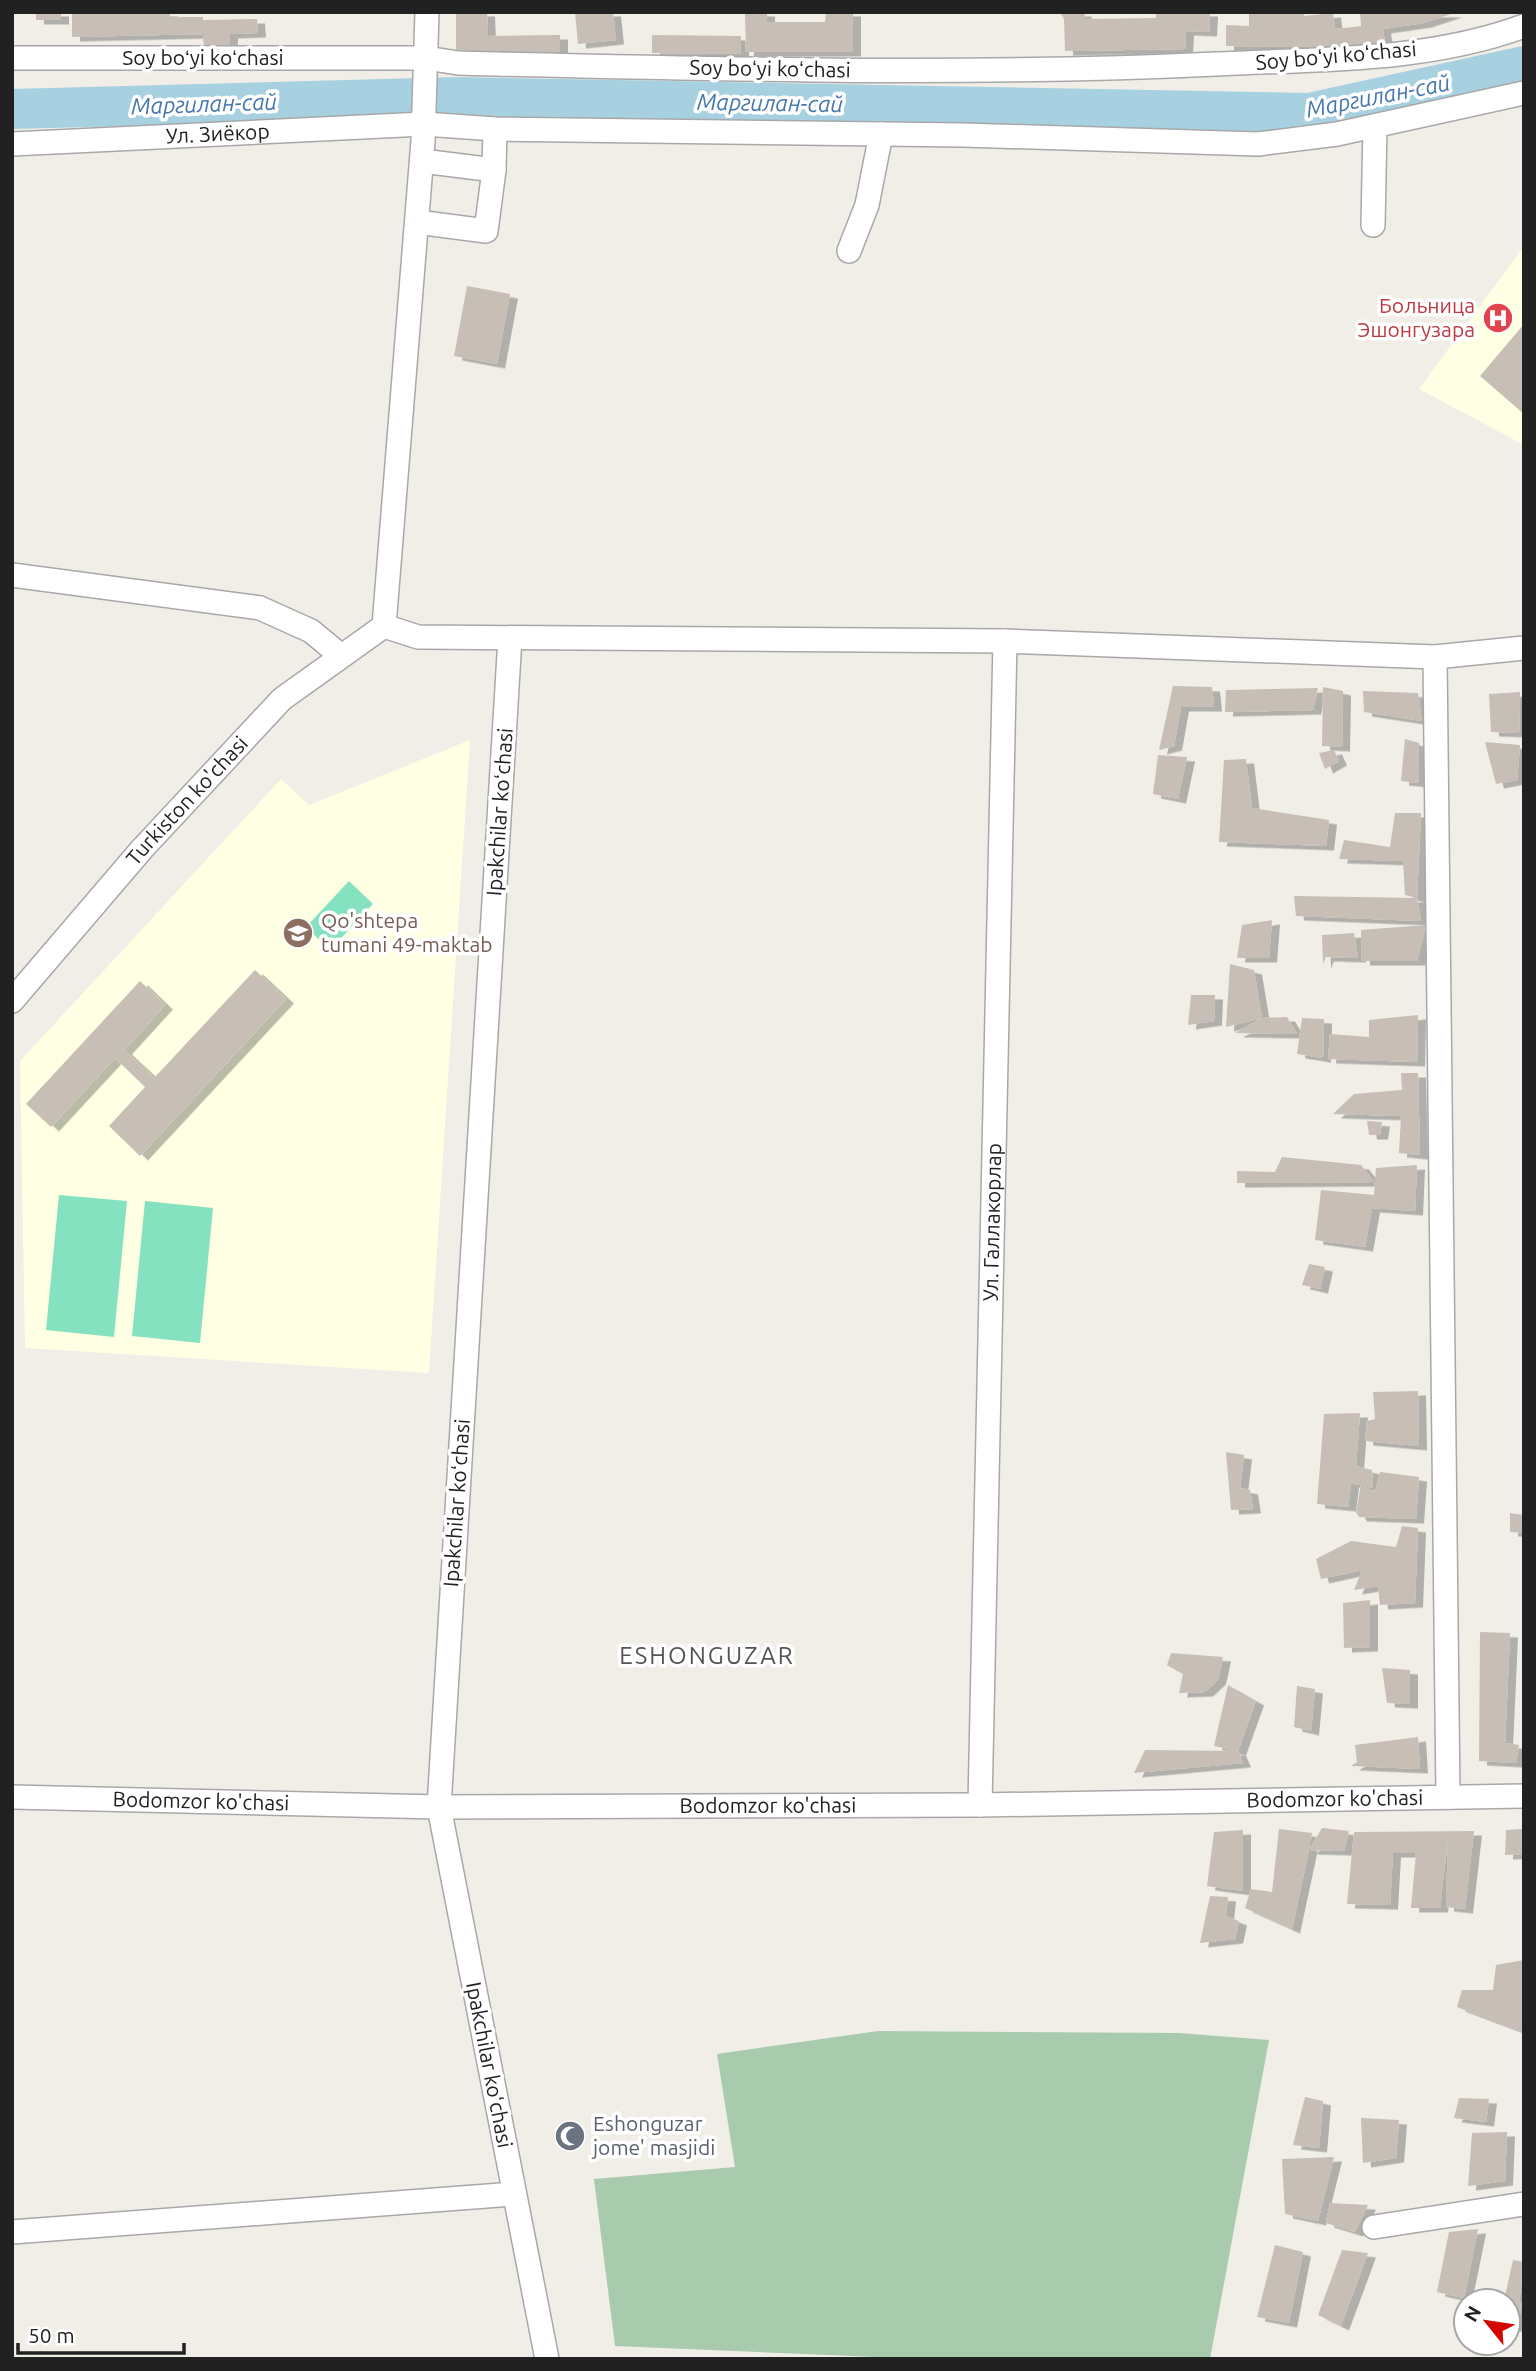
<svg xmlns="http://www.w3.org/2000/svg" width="1536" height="2371" font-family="Ubuntu,sans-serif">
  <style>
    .education { fill: #feffe3 }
    .cemetery { fill: #a8cbae }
    .pitch { fill: #84e2c0 }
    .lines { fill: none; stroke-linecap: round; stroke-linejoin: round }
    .river { stroke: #a7d1e0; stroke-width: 40 }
    .building { fill: #c7beb6; filter: url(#shadow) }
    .minor-casing { stroke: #a8a8a8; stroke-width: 26 }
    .minor { stroke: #fff; stroke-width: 23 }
    .labels { text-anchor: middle; stroke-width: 7; stroke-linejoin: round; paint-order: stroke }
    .street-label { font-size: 21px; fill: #212121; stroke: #fff }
    .health-label { font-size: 21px; fill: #be3a42; stroke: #fff; text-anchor: end }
    .education-label { font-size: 21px; fill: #785e54; stroke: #fff; text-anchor: start }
    .worship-label { font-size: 21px; fill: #5b616d; stroke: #fff; text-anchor: start }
    .water-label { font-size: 23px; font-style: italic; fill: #4677ad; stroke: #fff }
    .quarter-label { font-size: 24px; letter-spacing: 2px; fill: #545454; stroke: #fff }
  </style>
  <defs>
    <filter id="shadow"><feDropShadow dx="8" dy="4.5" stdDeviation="0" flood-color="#0004"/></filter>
  </defs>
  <rect width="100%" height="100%" fill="#f1eee7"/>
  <g class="education">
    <path d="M1524 246V445L1419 389Z"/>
    <path d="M470 740 429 1373 25 1348 20 1061 281 779 309 805Z"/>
  </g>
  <path class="cemetery" d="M878 2031 1179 2033 1269 2040 1210 2359H921L615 2346 594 2179 735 2167 717 2054Z"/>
  <g class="pitch">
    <path d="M349 881 373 904 330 950 306 927Z"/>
    <path d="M59 1195 127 1201 114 1337 46 1330Z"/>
    <path d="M145 1201 213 1208 200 1343 132 1336Z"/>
  </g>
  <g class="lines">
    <path class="river" d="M12 109 457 97 1309 113 1524 66"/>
  </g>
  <g class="building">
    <rect x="36" y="12" width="25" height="8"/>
    <path d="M72 12H170V17H203V20L257 19 258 33 230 34V49H204L203 34 72 37Z"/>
    <path d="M456 12H487L488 36 560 35V52L456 53Z"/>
    <path d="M575 12H613L616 40 578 44Z"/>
    <path d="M745 12H767V22H825L826 12H853V52H746Z"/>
    <path d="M1060 12H1083L1087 19 1156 18V12H1210L1209 32 1186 31 1185 49 1065 51 1064 19Z"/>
    <path d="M1249 12H1303L1304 16 1333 13 1335 29 1361 26 1360 12 1454 13 1424 23 1383 29 1386 50 1308 58 1307 47 1226 46V25L1249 26Z"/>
    <path d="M652 35 741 36V54L652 53Z"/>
    <path d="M467 286 510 294 497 364 454 356Z"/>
    <path d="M1524 324V414L1480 376Z"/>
    <path d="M1173 686 1212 687 1214 707H1181L1174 746 1159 750Z"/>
    <path d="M1323 687 1343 691 1342 747 1322 746Z"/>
    <path d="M1318 688 1313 710 1225 712 1226 690Z"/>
    <path d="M1363 691 1418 693 1422 721 1364 712Z"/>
    <path d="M1520 692 1519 733 1491 732 1489 694Z"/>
    <path d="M1405 739 1419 743V783L1401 781Z"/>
    <path d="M1485 742 1520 745 1517 780 1496 784Z"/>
    <path d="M1334 750 1339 761 1325 769 1319 753Z"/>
    <path d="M1158 755 1187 757 1178 799 1153 794Z"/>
    <path d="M1246 759 1252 808 1329 820 1326 846 1219 842 1224 760Z"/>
    <path d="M1395 813H1421L1417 898 1405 895 1403 861 1339 859 1344 840 1390 847Z"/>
    <path d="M1294 896 1417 898 1421 921 1296 916Z"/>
    <path d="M1272 920 1269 958H1237L1242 925Z"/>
    <path d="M1426 925 1417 961H1362L1361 930Z"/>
    <path d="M1354 933 1358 958 1326 957 1323 964 1322 935Z"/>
    <path d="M1230 964 1254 970 1262 1018 1287 1017 1297 1034 1235 1033 1262 1018 1226 1027Z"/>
    <path d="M255 970 286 999 140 1156 109 1126 145 1087 115 1058 51 1127 26 1104 140 981 165 1005 124 1050 154 1078Z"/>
    <path d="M1191 995H1215L1214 1021 1188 1025Z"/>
    <path d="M1418 1015 1417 1062 1328 1059 1330 1034 1369 1037V1020Z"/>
    <path d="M1302 1018 1324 1019 1323 1058 1297 1054Z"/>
    <path d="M1401 1073H1418L1420 1155 1399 1153 1401 1116 1333 1114 1354 1094 1402 1090Z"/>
    <path d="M1367 1121 1382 1122 1380 1135H1369Z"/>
    <path d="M1282 1157 1361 1165 1374 1182 1237 1183V1171L1275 1172Z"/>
    <path d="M1417 1165 1415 1211 1372 1208 1365 1247 1315 1240 1321 1190 1374 1195 1376 1168Z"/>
    <path d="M1309 1264 1325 1267 1320 1289 1302 1285Z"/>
    <path d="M1418 1391 1419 1446 1365 1441 1367 1421 1375 1419 1373 1392Z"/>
    <path d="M1360 1413 1356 1466 1372 1470 1373 1488 1351 1483 1348 1507 1317 1504 1324 1414Z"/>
    <path d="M1226 1452 1244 1455 1240 1488 1250 1490 1253 1509 1231 1510Z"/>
    <path d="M1380 1472 1419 1477 1416 1519 1359 1517 1356 1512 1361 1485 1375 1492Z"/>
    <path d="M1510 1513 1524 1515V1533L1510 1532Z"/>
    <path d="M1402 1526 1418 1528 1415 1603 1380 1605 1378 1586 1354 1590 1362 1570 1321 1579 1316 1559 1351 1541 1396 1547Z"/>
    <path d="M1370 1600V1647L1344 1648 1343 1603Z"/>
    <path d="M1480 1632 1510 1633 1505 1743 1519 1745 1516 1763 1479 1761Z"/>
    <path d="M1171 1653 1223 1657 1218 1680 1205 1692 1179 1693 1183 1674 1167 1665Z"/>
    <path d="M1382 1668 1410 1670V1704L1387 1703Z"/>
    <path d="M1228 1685 1256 1701 1238 1751 1214 1746Z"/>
    <path d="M1297 1686 1315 1689 1311 1731 1294 1727Z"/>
    <path d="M1418 1737 1420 1769 1351 1766 1357 1762 1355 1745Z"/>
    <path d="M1145 1750 1238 1751 1243 1763 1134 1773Z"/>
    <path d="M1322 1828 1349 1831 1344 1851 1309 1850 1292 1929 1245 1908 1251 1889 1272 1892 1279 1829 1312 1833 1309 1850Z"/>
    <path d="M1524 1829V1854L1505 1855 1506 1830Z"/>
    <path d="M1243 1830V1891L1207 1886 1214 1832Z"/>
    <path d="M1474 1831 1465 1909 1446 1907 1448 1838 1440 1908H1411L1416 1853H1393L1390 1905 1347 1904 1354 1832Z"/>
    <path d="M1210 1896 1228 1897 1226 1916 1239 1921 1235 1939 1200 1943Z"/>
    <path d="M1524 1960V2032L1457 2007 1462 1990H1493L1496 1965Z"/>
    <path d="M1305 2097 1323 2101 1319 2148 1293 2145Z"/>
    <path d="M1459 2098 1489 2099 1486 2122 1454 2118Z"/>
    <path d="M1361 2118 1399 2120 1396 2158 1363 2163Z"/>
    <path d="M1507 2132 1505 2181 1468 2186 1472 2133Z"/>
    <path d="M1334 2157 1318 2221 1285 2214 1282 2159Z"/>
    <path d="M1330 2203 1368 2205 1355 2232 1326 2223Z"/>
    <path d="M1478 2229 1464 2298 1437 2292 1449 2232Z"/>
    <path d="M1275 2245 1303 2252 1289 2323 1257 2317Z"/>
    <path d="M1342 2250 1368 2253 1341 2326 1318 2315Z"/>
    <path d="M1513 2260 1524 2262 1519 2303 1522 2304 1517 2328 1508 2326V2301H1504Z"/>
  </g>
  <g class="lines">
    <g class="minor-casing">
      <g id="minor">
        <path d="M12 58H426L458 63C711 69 963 76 1216 64 1318 59 1427 62 1524 26"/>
        <path id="s1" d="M12 144 424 124 495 129 963 135 1258 144 1337 134 1524 93"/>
        <path d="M494 170 495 129"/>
        <path d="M417 222 486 231 494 170 422 161"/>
        <path d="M1373 225 1375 126"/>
        <path d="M849 251 867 205 881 134"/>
        <path d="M12 575 260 608 311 631 340 655"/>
        <path d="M384 626 418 637 1005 641 1435 657 1524 648"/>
        <path d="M384 626 423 141 427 12"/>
        <path d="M510 638 439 1807 547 2359"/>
        <path d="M1435 657 1448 1797"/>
        <path id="s2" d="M12 1001 142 849 282 699 384 626"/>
        <path id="s3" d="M12 1797 439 1807 980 1805 1524 1796"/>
        <path id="s4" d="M980 1805 1005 641"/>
        <path d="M1374 2227 1524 2204"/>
        <path d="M12 2232 514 2194"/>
      </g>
    </g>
    <use href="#minor" class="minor"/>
  </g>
  <defs>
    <g id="hospital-disc" transform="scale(1.575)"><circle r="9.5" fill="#e0444e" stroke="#fff"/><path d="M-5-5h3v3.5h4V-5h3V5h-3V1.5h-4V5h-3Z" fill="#fff"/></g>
    <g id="school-disc" transform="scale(1.575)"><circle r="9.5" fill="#8d6e63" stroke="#fff"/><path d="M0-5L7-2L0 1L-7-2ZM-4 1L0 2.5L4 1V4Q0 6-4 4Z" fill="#fff"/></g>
    <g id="mosque-disc" transform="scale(1.575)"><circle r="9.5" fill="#6b7280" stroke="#fff"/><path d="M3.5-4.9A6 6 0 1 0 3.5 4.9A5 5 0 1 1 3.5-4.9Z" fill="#fff"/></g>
  </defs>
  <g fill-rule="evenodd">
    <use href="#hospital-disc" x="1498" y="318"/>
    <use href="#school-disc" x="298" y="933"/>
    <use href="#mosque-disc" x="570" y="2136"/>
  </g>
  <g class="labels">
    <g class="street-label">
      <text transform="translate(1336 56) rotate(-5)" y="7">Soy boʻyi koʻchasi</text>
      <text x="203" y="65">Soy boʻyi koʻchasi</text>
      <text transform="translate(770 69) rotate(1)" y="7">Soy boʻyi koʻchasi</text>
      <text dy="7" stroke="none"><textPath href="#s1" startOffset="206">Ул. Зиёкор</textPath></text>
      <text dy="7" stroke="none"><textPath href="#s2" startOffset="266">Turkiston ko'chasi</textPath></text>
      <text transform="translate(500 812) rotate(-86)" y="7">Ipakchilar koʻchasi</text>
      <text dy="7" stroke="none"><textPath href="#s4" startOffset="583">Ул. Галлакорлар</textPath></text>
      <text transform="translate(457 1503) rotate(-86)" y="7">Ipakchilar koʻchasi</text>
      <text dy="7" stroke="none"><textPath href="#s3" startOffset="1323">Bodomzor ko'chasi</textPath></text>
      <text dy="7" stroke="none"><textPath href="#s3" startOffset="189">Bodomzor ko'chasi</textPath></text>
      <text dy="7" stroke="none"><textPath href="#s3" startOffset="756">Bodomzor ko'chasi</textPath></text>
      <text transform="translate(489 2065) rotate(79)" y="7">Ipakchilar koʻchasi</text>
    </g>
    <g class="health-label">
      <text x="1475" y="313">Больница<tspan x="1475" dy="24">Эшонгузара</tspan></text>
    </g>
    <g class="education-label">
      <text x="321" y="928">Qo'shtepa<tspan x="321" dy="24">tumani 49-maktab</tspan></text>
    </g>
    <g class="worship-label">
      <text x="593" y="2131">Eshonguzar<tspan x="593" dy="24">jome' masjidi</tspan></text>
    </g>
    <g class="water-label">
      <text transform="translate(1378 96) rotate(-11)" y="8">Маргилан-сай</text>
      <text transform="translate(770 103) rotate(1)" y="8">Маргилан-сай</text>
      <text transform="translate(204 104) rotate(-2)" y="8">Маргилан-сай</text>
    </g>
    <g class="quarter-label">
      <text x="707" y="1664">ESHONGUZAR</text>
    </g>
  </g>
  <rect width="1536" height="2371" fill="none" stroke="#212121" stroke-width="28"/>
  <g transform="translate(1487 2322) rotate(300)"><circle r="33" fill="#ffffff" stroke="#a6a6a6" stroke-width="2"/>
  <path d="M0-5L12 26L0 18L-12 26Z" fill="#d20500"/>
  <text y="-10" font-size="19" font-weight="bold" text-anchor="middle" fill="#212121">N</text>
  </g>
  <path d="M18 2343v10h166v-10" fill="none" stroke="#212121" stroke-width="3.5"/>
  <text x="28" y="2343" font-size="21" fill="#212121" stroke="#ffffff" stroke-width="5" paint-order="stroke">50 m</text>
</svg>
